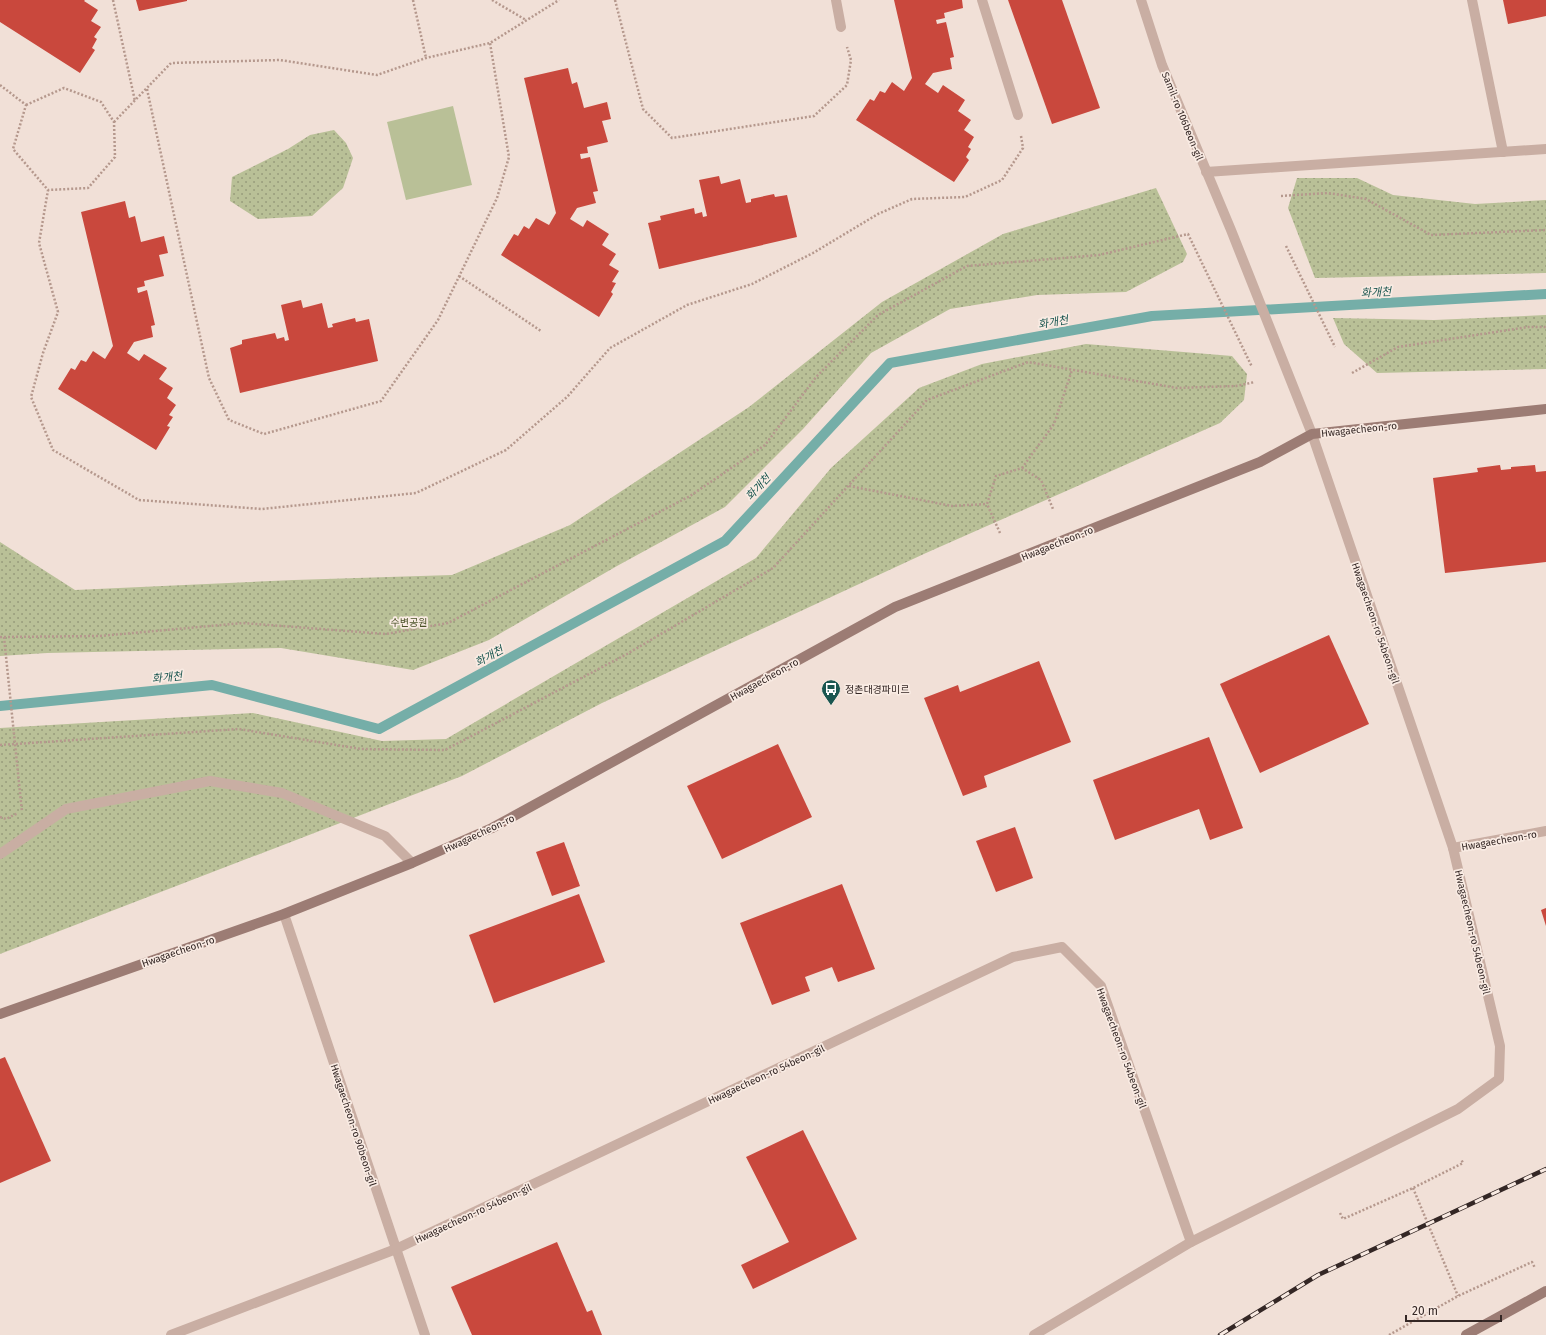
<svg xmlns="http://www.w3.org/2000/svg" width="1546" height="1335" font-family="'Fira Sans','Noto Sans KR',sans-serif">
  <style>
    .park { fill: url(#park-dots) }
    .pitch { fill: #b9c097 }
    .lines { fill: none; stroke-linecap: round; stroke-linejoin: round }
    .stream { stroke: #75aea8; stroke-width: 10 }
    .building { fill: #c9483d }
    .path { stroke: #b5988d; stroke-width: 2.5; stroke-dasharray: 2 2; stroke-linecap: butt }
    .lane { stroke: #c9aea3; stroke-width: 10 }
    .street { stroke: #c9aea3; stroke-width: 10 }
    .secondary { stroke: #9c7c74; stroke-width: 10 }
    .rail-casing { stroke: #342725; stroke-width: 4.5 }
    .rail { stroke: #f9ebe3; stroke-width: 3; stroke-dasharray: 9; stroke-linecap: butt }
    .labels { text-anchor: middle; stroke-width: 3.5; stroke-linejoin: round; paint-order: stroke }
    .street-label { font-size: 10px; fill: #342725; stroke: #f9ebe3 }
    .park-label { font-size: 10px; fill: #4a5228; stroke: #f9ebe3 }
    .poi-label { font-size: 10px; fill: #342725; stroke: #f9ebe3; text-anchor: start }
    .water-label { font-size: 11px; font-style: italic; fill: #1a5650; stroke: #f9ebe3 }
  </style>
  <defs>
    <pattern id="park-dots" width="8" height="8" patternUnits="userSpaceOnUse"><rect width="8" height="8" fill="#b9c097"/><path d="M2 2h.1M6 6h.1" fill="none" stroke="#979c7b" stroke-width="1.8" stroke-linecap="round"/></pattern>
  </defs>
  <rect width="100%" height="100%" fill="#f1e0d7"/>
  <g class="park">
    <path d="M334 130 346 143 353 158 343 188 312 216 258 219 230 201 232 177 288 149 310 135Z"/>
    <path d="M1297 178H1357L1393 195 1475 204 1546 200V273L1315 278 1288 208Z"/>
    <path d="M1156 188 1187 254 1183 262 1126 292 1037 295 950 309 871 353 803 429 725 507 617 566 489 640 413 670 281 648 47 653 0 656V542L75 590 294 580 452 575 570 525 749 407 882 302 1003 234Z"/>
    <path d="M1546 315V369L1377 373 1344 344 1333 318 1434 320Z"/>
    <path d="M1086 344 1232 356 1247 374 1244 400 1220 423 926 553 602 703 462 776 0 954V728L253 713 382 741 446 739 756 558 831 468 919 388 982 364Z"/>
  </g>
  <path class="pitch" d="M453 106 472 185 406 200 387 122Z"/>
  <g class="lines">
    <path class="stream" d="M0 706 212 685 379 729 725 541 890 363 1152 316 1546 294"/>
  </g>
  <g class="building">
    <path d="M0 0H85L84 1 98 10 91 21 101 27 94 37 97 39 92 48 95 50 80 73 0 22Z"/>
    <path d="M136 0H187V1L139 11Z"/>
    <path d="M894 0H962L963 8 944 13 945 18 936 20 937 24 946 22 954 57 950 58 952 69 933 73 925 84 938 93 943 85 965 100 958 111 971 120 964 130 974 137 968 147 971 149 966 157 969 160 954 182 856 120 870 99 874 101 880 91 885 93 892 82 904 91 912 78Z"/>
    <path d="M1008 0H1062L1100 108 1052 124Z"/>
    <path d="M1503 0H1546V16L1508 24Z"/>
    <path d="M568 68 572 84 577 82 584 108 607 102 611 119 602 121 608 142 587 147 588 153 580 154 581 159 590 157 598 191 593 192 596 203 577 208 570 219 583 227 587 220 609 234 602 245 616 254 609 265 619 271 612 282 616 283 611 292 613 294 599 317 501 255 514 234 518 236 524 226 529 229 536 218 549 225 556 213 524 78Z"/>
    <path d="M719 176 721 184 740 179 746 203 751 202V199L774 194 775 197 787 195 797 237 659 269 648 223 661 220 660 216 694 208 695 214 702 212 703 217 707 216 699 180Z"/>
    <path d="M125 201 129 218 135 216 141 242 164 236 168 253 159 255 164 276 144 281 145 286 137 288 138 293 147 290 155 325 151 326 153 337 134 342 127 353 139 361 144 354 167 368 159 379 173 388 167 398 176 405 169 415 173 417 167 426 170 427 156 450 58 389 71 368 75 370 81 360 86 362 93 351 105 359 113 346 81 212Z"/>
    <path d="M301 300 303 308 322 303 328 328 333 327 332 324 355 318 356 322 369 319 378 361 240 393 230 348 242 344V340L275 333 277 339 284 337 285 341 289 340 281 305Z"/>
    <path d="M1500 465 1501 470 1511 469V467L1535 465 1536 472 1546 471V562L1445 573 1433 478 1478 472 1477 468Z"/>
    <path d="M1329 635 1369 724 1260 773 1220 684Z"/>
    <path d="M1039 661 1071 742 984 776 987 787 963 796 924 698 958 685 960 692Z"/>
    <path d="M1209 737 1243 828 1210 840 1199 809 1115 840 1093 780Z"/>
    <path d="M778 744 812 817 722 859 687 786Z"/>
    <path d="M1015 827 1033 878 996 892 976 841Z"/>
    <path d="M564 842 580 886 552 896 536 852Z"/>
    <path d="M842 884 875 969 838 982 832 967 805 977 810 991 772 1005 740 923Z"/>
    <path d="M579 894 605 962 494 1003 469 935Z"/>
    <path d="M1546 908V926L1541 910Z"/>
    <path d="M5 1057 51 1161 0 1183V1059Z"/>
    <path d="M803 1130 857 1239 753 1289 741 1265 789 1242 746 1157Z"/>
    <path d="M557 1242 587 1312 592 1310 602 1335H472L451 1287Z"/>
  </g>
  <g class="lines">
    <g class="path">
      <path d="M113 0 135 101"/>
      <path d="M413 0 426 58"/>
      <path d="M492 0 526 20"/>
      <path d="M615 0 643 109 672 138 814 116 847 85 851 60 847 47"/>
      <path d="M0 85 26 105 13 149 48 190 39 243 58 312 43 353 31 397 53 450 139 500 262 509 416 493 506 450 567 397 610 348 687 305 752 284 813 253 878 214 912 199 965 197 1002 180 1023 148 1021 136"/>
      <path d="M147 89 209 378 229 420 264 434 381 401 438 320 497 198 509 157 490 43"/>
      <path d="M26 105 64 88 101 102 114 122 115 157 88 188 48 190"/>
      <path d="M114 122 171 63 280 60 377 75 426 58 490 43 559 0"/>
      <path d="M1281 196 1328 193 1366 199 1431 235 1546 230"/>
      <path d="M1286 246 1335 347"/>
      <path d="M459 276 541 331"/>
      <path d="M1352 373 1398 347 1528 327H1546"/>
      <path d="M1022 468 1054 424 1072 370"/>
      <path d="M849 486 952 506 986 504"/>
      <path d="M1000 533 987 504 996 476 1022 468 1041 480 1053 509"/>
      <path d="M0 637 100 636 243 623 386 634 448 623 690 496 765 445 816 377 878 315 967 266 1099 255 1188 234 1252 367"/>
      <path d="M4 637 22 812"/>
      <path d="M0 745 239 729 361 749 445 750 627 654 773 568 927 400 1028 362 1177 388 1236 386 1255 382"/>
      <path d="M0 817 6 819 18 813"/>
      <path d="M1413 1188 1458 1296"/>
      <path d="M1340 1213 1343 1219 1413 1188 1463 1163 1461 1159"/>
      <path d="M1389 1335 1458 1296 1532 1262 1535 1268"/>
    </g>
    <g class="lane">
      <path d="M836 0 841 27"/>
      <path d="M982 0 1018 115"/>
      <path d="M0 854 66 809 210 781 282 793 385 836 412 863"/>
    </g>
    <g class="street">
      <path d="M1472 0 1503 152"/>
      <path d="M1206 172 1546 149"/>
      <path d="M1453 848 1546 831"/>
      <path d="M284 914 425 1335"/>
      <path d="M171 1335 396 1249 1013 957 1062 947 1101 986 1191 1242"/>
      <path d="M1034 1335 1191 1242 1458 1109 1499 1079 1500 1046 1453 848 1312 434 1231 230 1162 65 1141 0"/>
    </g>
    <g class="secondary">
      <path d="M0 1014 284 914 412 863 492 828 895 607 1260 462 1312 434 1546 409"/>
      <path d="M1466 1335 1546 1291"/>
    </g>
    <g class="rail-casing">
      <path id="rail" d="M1220 1335 1318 1275 1546 1169"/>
    </g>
    <use href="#rail" class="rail"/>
  </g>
  <defs>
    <g id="bus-pin" transform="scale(1)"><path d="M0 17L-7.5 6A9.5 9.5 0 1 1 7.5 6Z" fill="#1a5650" stroke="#f9ebe3"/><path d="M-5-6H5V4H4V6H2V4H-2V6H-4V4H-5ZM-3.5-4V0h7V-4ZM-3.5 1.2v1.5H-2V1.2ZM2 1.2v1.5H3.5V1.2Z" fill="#fff"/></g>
  </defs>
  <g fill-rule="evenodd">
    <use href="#bus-pin" x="831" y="689"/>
  </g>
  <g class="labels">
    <g class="street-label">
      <text transform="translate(1183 116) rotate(68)" y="4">Samil-ro 106beon-gil</text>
      <text transform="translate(1359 429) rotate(-6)" y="4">Hwagaecheon-ro</text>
      <text transform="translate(1057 543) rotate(-22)" y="4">Hwagaecheon-ro</text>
      <text transform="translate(1376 623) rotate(71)" y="4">Hwagaecheon-ro 54beon-gil</text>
      <text transform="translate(764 679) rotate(-29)" y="4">Hwagaecheon-ro</text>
      <text transform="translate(479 833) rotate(-25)" y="4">Hwagaecheon-ro</text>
      <text transform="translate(1499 840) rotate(-10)" y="4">Hwagaecheon-ro</text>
      <text transform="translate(1473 932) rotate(77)" y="4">Hwagaecheon-ro 54beon-gil</text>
      <text transform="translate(178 951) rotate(-19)" y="4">Hwagaecheon-ro</text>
      <text transform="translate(1122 1048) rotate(70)" y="4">Hwagaecheon-ro 54beon-gil</text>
      <text transform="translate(766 1074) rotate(-25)" y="4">Hwagaecheon-ro 54beon-gil</text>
      <text transform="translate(354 1125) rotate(72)" y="4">Hwagaecheon-ro 90beon-gil</text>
      <text transform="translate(473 1213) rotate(-25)" y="4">Hwagaecheon-ro 54beon-gil</text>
    </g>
    <g class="park-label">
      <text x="409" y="626">수변공원</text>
    </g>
    <g class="poi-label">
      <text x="845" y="693">정촌대경파미르</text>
    </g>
    <g class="water-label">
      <text transform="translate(1376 292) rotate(-3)" y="4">화개천</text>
      <text transform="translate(1053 322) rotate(-10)" y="4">화개천</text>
      <text transform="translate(758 487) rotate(-47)" y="4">화개천</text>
      <text transform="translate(489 656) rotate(-29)" y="4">화개천</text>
      <text transform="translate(167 677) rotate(-6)" y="4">화개천</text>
    </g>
  </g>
  <path d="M1406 1315v6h95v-6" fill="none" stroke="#342725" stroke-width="2"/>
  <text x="1412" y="1315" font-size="12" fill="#342725" stroke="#f9ebe3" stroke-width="3" paint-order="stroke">20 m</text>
</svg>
